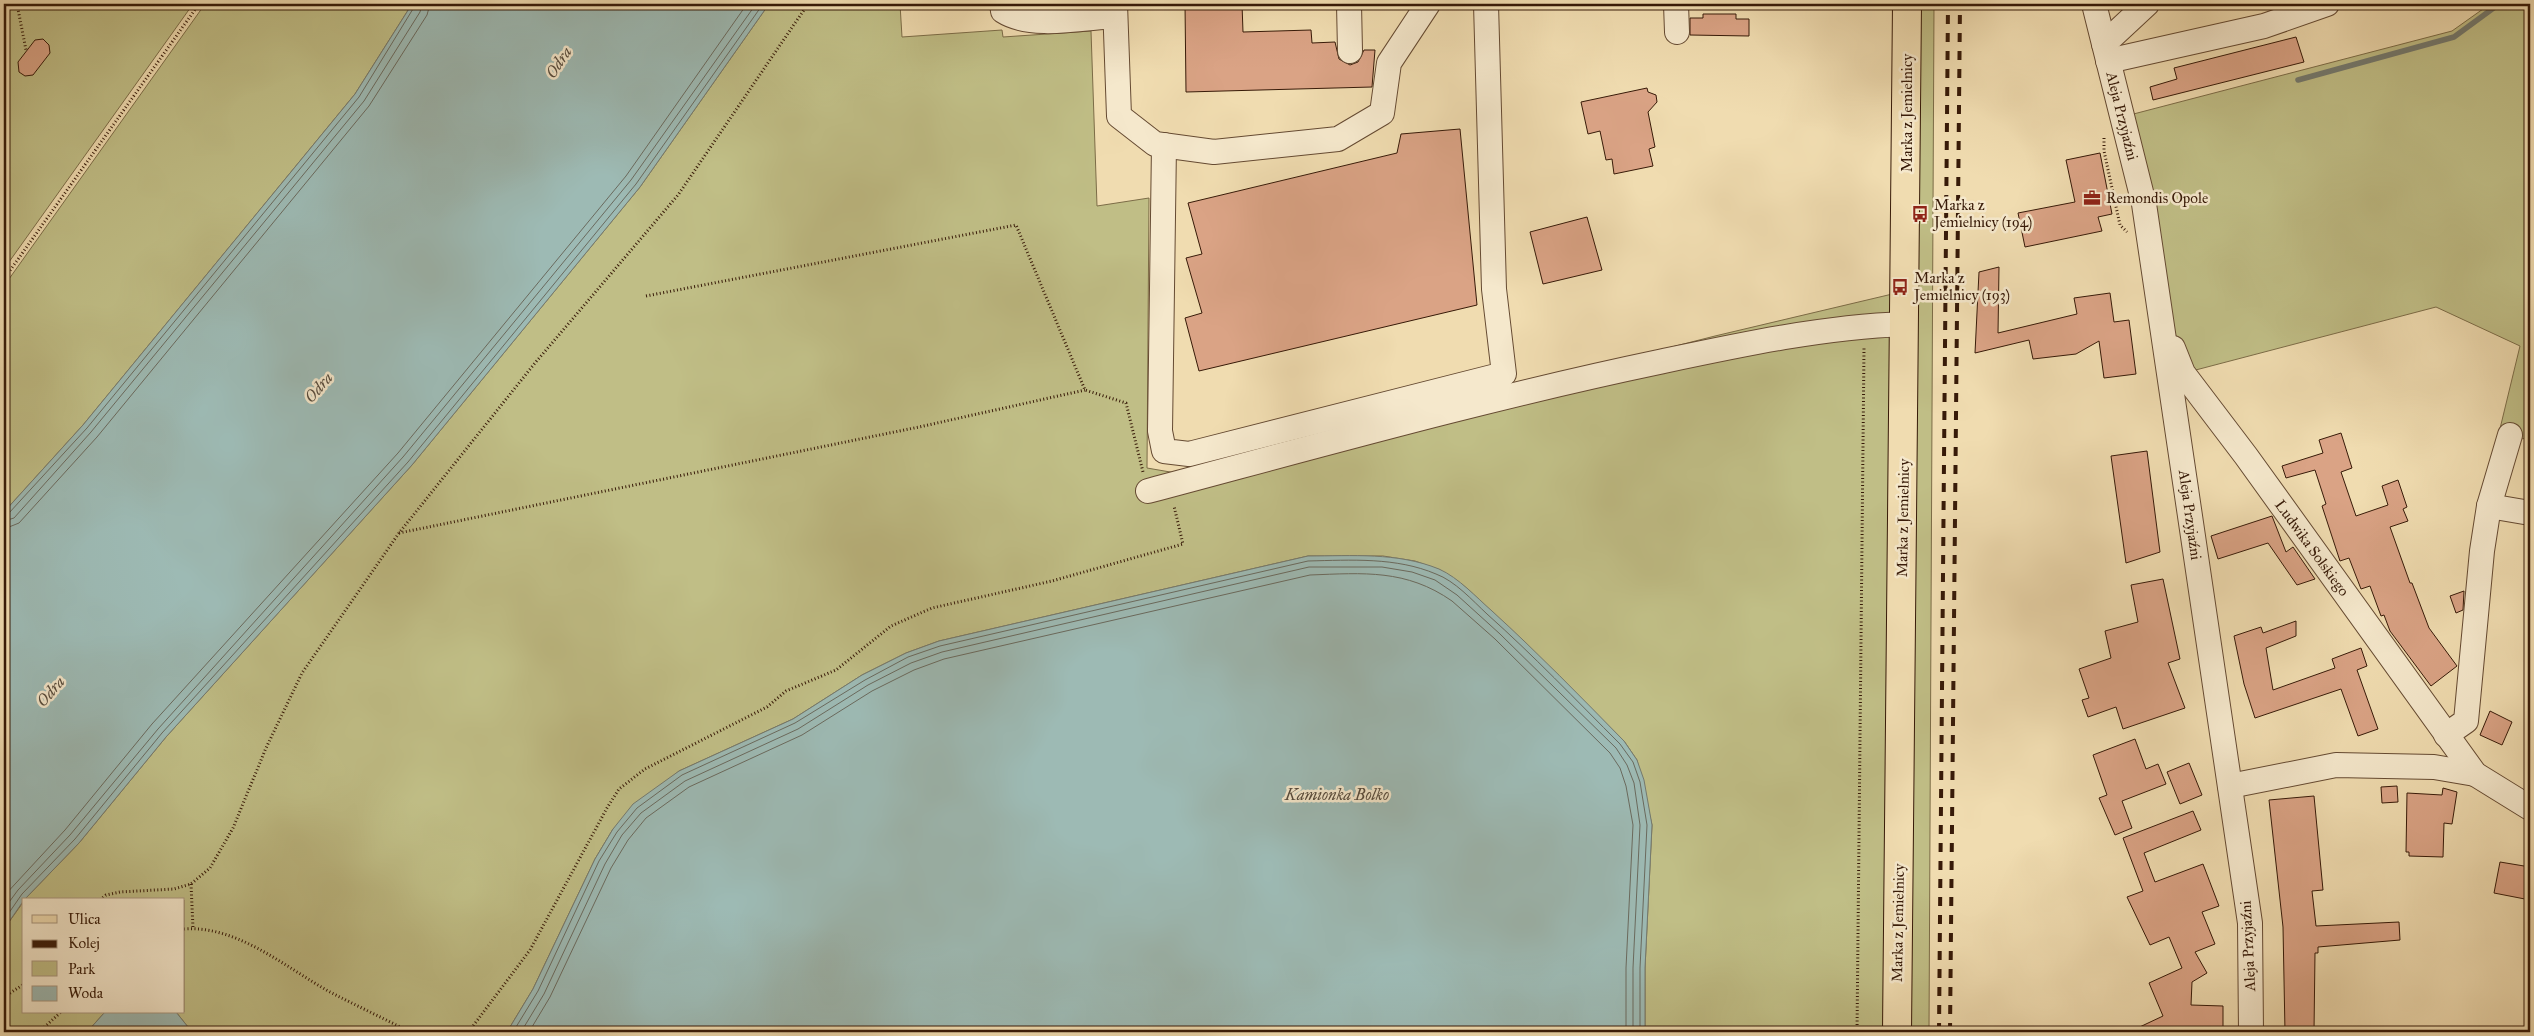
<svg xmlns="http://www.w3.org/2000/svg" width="2534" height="1036" font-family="'IM FELL Great Primer',serif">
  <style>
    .green { fill: #c0be86; stroke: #7c6c47 }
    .water { fill: #9dbab4; stroke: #747a6f }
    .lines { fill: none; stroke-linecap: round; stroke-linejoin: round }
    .shore { stroke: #6a6a5e; stroke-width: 1 }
    .stream { stroke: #747a6f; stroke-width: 5.5 }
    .building { fill: #daa385; stroke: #371a08 }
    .minor-casing { stroke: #654a32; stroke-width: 26 }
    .major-casing { stroke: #371a08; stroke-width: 30 }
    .path { stroke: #371a08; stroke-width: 3; stroke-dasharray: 1 2.5; stroke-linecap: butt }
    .minor { stroke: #f5e8cc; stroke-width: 24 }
    .major { stroke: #f0dcb0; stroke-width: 28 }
    .rail { stroke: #371a08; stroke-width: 4; stroke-dasharray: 9 9; stroke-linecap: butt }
    .labels { text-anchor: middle; stroke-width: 5; stroke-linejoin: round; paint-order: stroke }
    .street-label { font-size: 15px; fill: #371a08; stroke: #f5e8cc }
    .poi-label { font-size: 15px; fill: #371a08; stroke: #f5e8cc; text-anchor: start }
    .water-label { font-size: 16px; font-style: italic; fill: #564a3c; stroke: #f5e8cc }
  </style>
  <rect width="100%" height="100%" fill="#f0dcb0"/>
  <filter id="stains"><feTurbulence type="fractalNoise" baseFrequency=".004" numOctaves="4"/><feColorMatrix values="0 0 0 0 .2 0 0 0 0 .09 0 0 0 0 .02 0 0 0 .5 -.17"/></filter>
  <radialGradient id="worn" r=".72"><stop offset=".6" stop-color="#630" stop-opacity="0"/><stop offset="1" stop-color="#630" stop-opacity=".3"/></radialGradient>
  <g class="green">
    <path d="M4 4H193L4 269Z"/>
    <path d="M205 4H412L355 94 83 425 4 512V286Z"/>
    <path d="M769 4H900L902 37 1002 30 1003 37 1091 31 1097 206 1149 198 1147 468 1176 473 1715 336 1905 291 1907 4H1934L1929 1032H1645V968L1652 825 1637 760 1624 741 1507 626 1464 586 1440 570 1415 561 1383 556H1308L939 641 906 653 862 675 793 719 679 771 613 829 595 859 533 989 507 1032H192L176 1012H184V900H24L79 843 166 737 412 465 640 187Z"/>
    <path d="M2490 4H2530V438L2497 441 2520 346 2436 307 2169 377 2122 117 2452 31Z"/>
    <path d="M24 901V1012H105L87 1032H4V929Z"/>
  </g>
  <g class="water">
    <path d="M412 4H769L640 187 412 465 166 737 79 843 24 900 4 929V512L83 425 355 94Z"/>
    <path d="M1308 556C1352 556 1397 552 1439 569 1459 578 1476 597 1492 611 1538 653 1581 697 1624 741L1637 760 1644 780 1652 825 1645 968V1032H507L533 989 595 859 613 829 633 804 679 771 793 719 862 675 906 653 939 641Z"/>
    <path d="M105 1012H176L192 1032H87Z"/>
  </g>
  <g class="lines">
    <g class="shore">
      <path d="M4 515 9 513 87 428 359 97 416 4"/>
      <path d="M4 521 14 518 91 432 364 101 420 12 422 4"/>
      <path d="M4 529 19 523 97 437 369 106 427 15 430 4"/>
      <path d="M4 896 65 830 152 724 398 453 626 176 747 4"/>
      <path d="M4 909 18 890 70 835 158 729 403 457 631 180 756 4"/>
      <path d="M4 920 22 894 75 839 162 733 408 462 636 184 763 4"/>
      <path d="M513 1032 538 991 599 861 617 832 637 808 682 775 795 723 865 680 908 657 940 646 1308 561C1351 560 1396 557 1436 574 1455 581 1472 600 1487 614 1533 655 1576 700 1620 744L1633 762 1640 782 1647 825 1640 968V1032"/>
      <path d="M521 1032 544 994 605 864 622 835 641 813 685 781 798 729 868 685 911 663 942 652 1309 567H1382L1412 572 1435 580 1457 595 1500 634 1616 748 1627 765 1634 783 1640 825 1633 968V1032"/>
      <path d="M529 1032 550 997 611 868 628 840 646 818 689 787 802 735 872 691 914 670 944 659 1310 575C1364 573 1406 569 1452 601L1495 639 1610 753 1620 768 1626 786 1633 825 1626 968V1032"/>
    </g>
    <path class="stream" d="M2298 80 2454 37 2499 4"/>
  </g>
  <g class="building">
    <path d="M1185 4H1242L1243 32 1311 30 1312 43 1335 42 1339 59 1350 65 1358 62 1364 50H1375L1372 87 1186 92Z"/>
    <path d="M1703 14H1736V19H1749V36L1690 35V18H1703Z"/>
    <path d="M2296 37 2304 62 2153 100 2150 87 2177 79 2174 68Z"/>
    <path d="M43 39 49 45 50 53 33 75 25 76 19 72 18 62 35 40Z"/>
    <path d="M1647 88 1648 92 1656 95 1657 102 1648 112 1655 147 1649 149 1653 166 1614 174 1612 159 1606 160 1600 131 1588 134 1581 102Z"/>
    <path d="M1460 129 1477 305 1199 371 1185 318 1202 313 1186 258 1202 254 1188 203 1397 153 1401 134Z"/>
    <path d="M2100 153 2112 214 2098 217 2102 231 2025 247 2018 213 2075 202 2066 160Z"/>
    <path d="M1587 217 1602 270 1543 284 1530 232Z"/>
    <path d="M1999 267 1998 333 2077 314 2074 298 2110 293 2114 322 2129 320 2136 374 2104 378 2099 341 2076 354 2033 359 2029 340 1975 353 1979 272Z"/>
    <path d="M2341 433 2352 468 2341 472 2356 516 2388 505 2382 486 2398 480 2407 507 2403 509 2408 521 2390 527 2410 583H2412L2429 628 2457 666 2431 686 2390 631 2384 615 2381 616 2370 586 2361 589 2349 558 2340 561 2322 506 2326 504 2315 470 2286 478 2282 466 2323 453 2319 440Z"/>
    <path d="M2147 451 2160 552 2126 563 2111 456Z"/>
    <path d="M2272 516 2286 552 2293 547 2315 579 2297 585 2268 543 2218 559 2211 536Z"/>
    <path d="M2163 579 2180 659 2168 663 2185 708 2123 729 2116 707 2088 717 2082 700 2089 698 2079 669 2111 658 2105 631 2138 622 2131 585Z"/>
    <path d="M2464 591 2463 610 2456 613 2450 596Z"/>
    <path d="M2296 621V636L2266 648 2273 690 2335 668 2332 659 2361 648 2367 666 2357 670 2378 729 2358 736 2341 689 2255 718 2244 684 2234 636 2261 627 2263 633Z"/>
    <path d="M2490 711 2512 722 2502 745 2480 735Z"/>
    <path d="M2135 739 2146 769 2158 764 2166 784 2122 801 2132 828 2115 835 2099 798 2107 795 2093 755Z"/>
    <path d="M2189 763 2202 795 2180 804 2167 772Z"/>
    <path d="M2397 786 2398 802 2382 803 2381 787Z"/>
    <path d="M2443 788 2457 792 2452 824 2444 823 2443 857 2409 856V852H2406L2407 793 2442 795Z"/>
    <path d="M2314 796 2323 890 2312 891 2316 926 2399 922 2400 940 2318 947V953H2315L2314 1032H2285L2283 927 2269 800Z"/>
    <path d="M2193 811 2201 830 2144 853 2155 882 2203 864 2219 906 2202 912 2215 944 2195 952 2207 973 2192 982 2191 1005 2223 1006V1032H2129L2163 1016 2149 983 2182 968 2169 937 2150 945 2127 897 2143 891 2123 838Z"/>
    <path d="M2500 862 2530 867V900L2494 893Z"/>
  </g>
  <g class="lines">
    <g class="minor-casing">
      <g id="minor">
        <path d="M1002 4 1003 11C1031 29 1082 18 1115 16"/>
        <path d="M1115 4 1119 116 1155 144 1214 152 1338 139 1382 113 1389 63 1428 4"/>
        <path d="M1349 4 1350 51"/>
        <path d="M1676 4 1677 32"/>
        <path d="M2094 4 2144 204 2250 923 2251 1032"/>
        <path d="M2104 44 2147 4"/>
        <path d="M2108 61 2264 26 2327 4"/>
        <path d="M1164 145 1160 431 1164 451 1189 454 1504 374 1494 289 1486 4"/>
        <path d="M2173 348 2183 373 2246 456 2475 774 2530 808"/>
        <path d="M1148 491C1317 446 1487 398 1659 362 1739 345 1822 327 1905 324"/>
        <path d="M2489 506 2530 513"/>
        <path d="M2446 735 2466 721 2482 551 2489 506 2510 435"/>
        <path d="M2230 786 2336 765 2434 767 2475 774"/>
      </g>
    </g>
    <g class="major-casing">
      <path id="major" d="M1897 1032 1907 4"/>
    </g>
    <g class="path">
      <path d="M17 4 26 50"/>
      <path d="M2104 138V151L2120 225 2127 232"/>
      <path d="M4 279 199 4"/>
      <path d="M646 296 1016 225 1085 390 1126 403 1143 472"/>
      <path d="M399 533 919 427 1085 390"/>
      <path d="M191 884 193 928"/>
      <path d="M100 900 106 895 120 892 174 889 191 884 210 868 233 828 266 748 302 673 399 533 535 363 678 195 808 4"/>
      <path d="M184 929C236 925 284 966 328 991 355 1005 383 1018 410 1032"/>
      <path d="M4 997 24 984"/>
      <path d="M39 1032 61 1012"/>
      <path d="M465 1032 473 1026 530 950 607 808 619 789 645 769 767 707 786 691 836 670 891 626 932 608 1052 581 1183 544 1174 506"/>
      <path d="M1857 1032 1864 348"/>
    </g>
    <use href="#minor" class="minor"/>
    <use href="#major" class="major"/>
    <g class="rail">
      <path d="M1939 1032 1948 4"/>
      <path d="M1950 1032 1960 4"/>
    </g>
  </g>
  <defs>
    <g id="office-bare" transform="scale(1.35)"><path d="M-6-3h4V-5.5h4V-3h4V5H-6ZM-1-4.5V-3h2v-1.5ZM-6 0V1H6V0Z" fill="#8f2418" stroke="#f5e8cc" stroke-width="2.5" paint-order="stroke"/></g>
    <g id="bus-bare" transform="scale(1.35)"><path d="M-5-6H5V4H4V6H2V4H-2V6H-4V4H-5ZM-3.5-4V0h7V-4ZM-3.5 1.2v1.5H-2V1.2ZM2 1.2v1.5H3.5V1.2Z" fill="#8f2418" stroke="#f5e8cc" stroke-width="2.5" paint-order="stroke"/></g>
  </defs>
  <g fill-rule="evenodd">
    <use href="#office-bare" x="2092" y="198"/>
    <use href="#bus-bare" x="1920" y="214"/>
    <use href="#bus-bare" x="1900" y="287"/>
  </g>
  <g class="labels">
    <g class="street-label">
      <text transform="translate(1907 113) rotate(-90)" y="5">Marka z Jemielnicy</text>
      <text transform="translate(2122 116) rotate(76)" y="5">Aleja Przyjaźni</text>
      <text transform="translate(2190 515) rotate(82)" y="5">Aleja Przyjaźni</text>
      <text transform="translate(1903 518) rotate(-89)" y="5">Marka z Jemielnicy</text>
      <text transform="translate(2312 548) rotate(54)" y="5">Ludwika Solskiego</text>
      <text transform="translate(1898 923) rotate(-89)" y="5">Marka z Jemielnicy</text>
      <text transform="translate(2248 946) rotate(-93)" y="5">Aleja Przyjaźni</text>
    </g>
    <g class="poi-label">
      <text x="2106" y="203">Remondis Opole</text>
      <text x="1934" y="210">Marka z<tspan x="1934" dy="17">Jemielnicy (194)</tspan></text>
      <text x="1914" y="283">Marka z<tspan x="1914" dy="17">Jemielnicy (193)</tspan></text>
    </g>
    <g class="water-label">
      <text transform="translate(558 62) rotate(-56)" y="6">Odra</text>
      <text transform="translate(318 387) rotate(-49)" y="6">Odra</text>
      <text transform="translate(50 691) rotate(-49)" y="6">Odra</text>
      <text x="1337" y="800">Kamionka Bolko</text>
    </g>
  </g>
  <rect width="2534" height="1036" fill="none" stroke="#f0dcb0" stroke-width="20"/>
  <rect x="5" y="5" width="2524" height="1026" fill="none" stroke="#371a08" stroke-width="2.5"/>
  <rect x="10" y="10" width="2514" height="1016" fill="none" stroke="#371a08"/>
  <rect x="22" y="898" width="162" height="115" fill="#f5e8cc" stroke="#a9967e"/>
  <rect x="32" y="915" width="25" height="8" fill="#f0dcb0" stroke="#a9967e"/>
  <text x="68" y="924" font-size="15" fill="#371a08">Ulica</text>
  <rect x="32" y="940" width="25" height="8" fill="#371a08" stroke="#a9967e"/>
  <text x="68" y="948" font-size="15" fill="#371a08">Kolej</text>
  <rect x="32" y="961" width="25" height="15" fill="#c0be86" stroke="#a9967e"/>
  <text x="68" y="974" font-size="15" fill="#371a08">Park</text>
  <rect x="32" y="986" width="25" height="15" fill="#9dbab4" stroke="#a9967e"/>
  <text x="68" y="998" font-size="15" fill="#371a08">Woda</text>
  <rect width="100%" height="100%" filter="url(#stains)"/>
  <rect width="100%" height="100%" fill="url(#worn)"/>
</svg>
